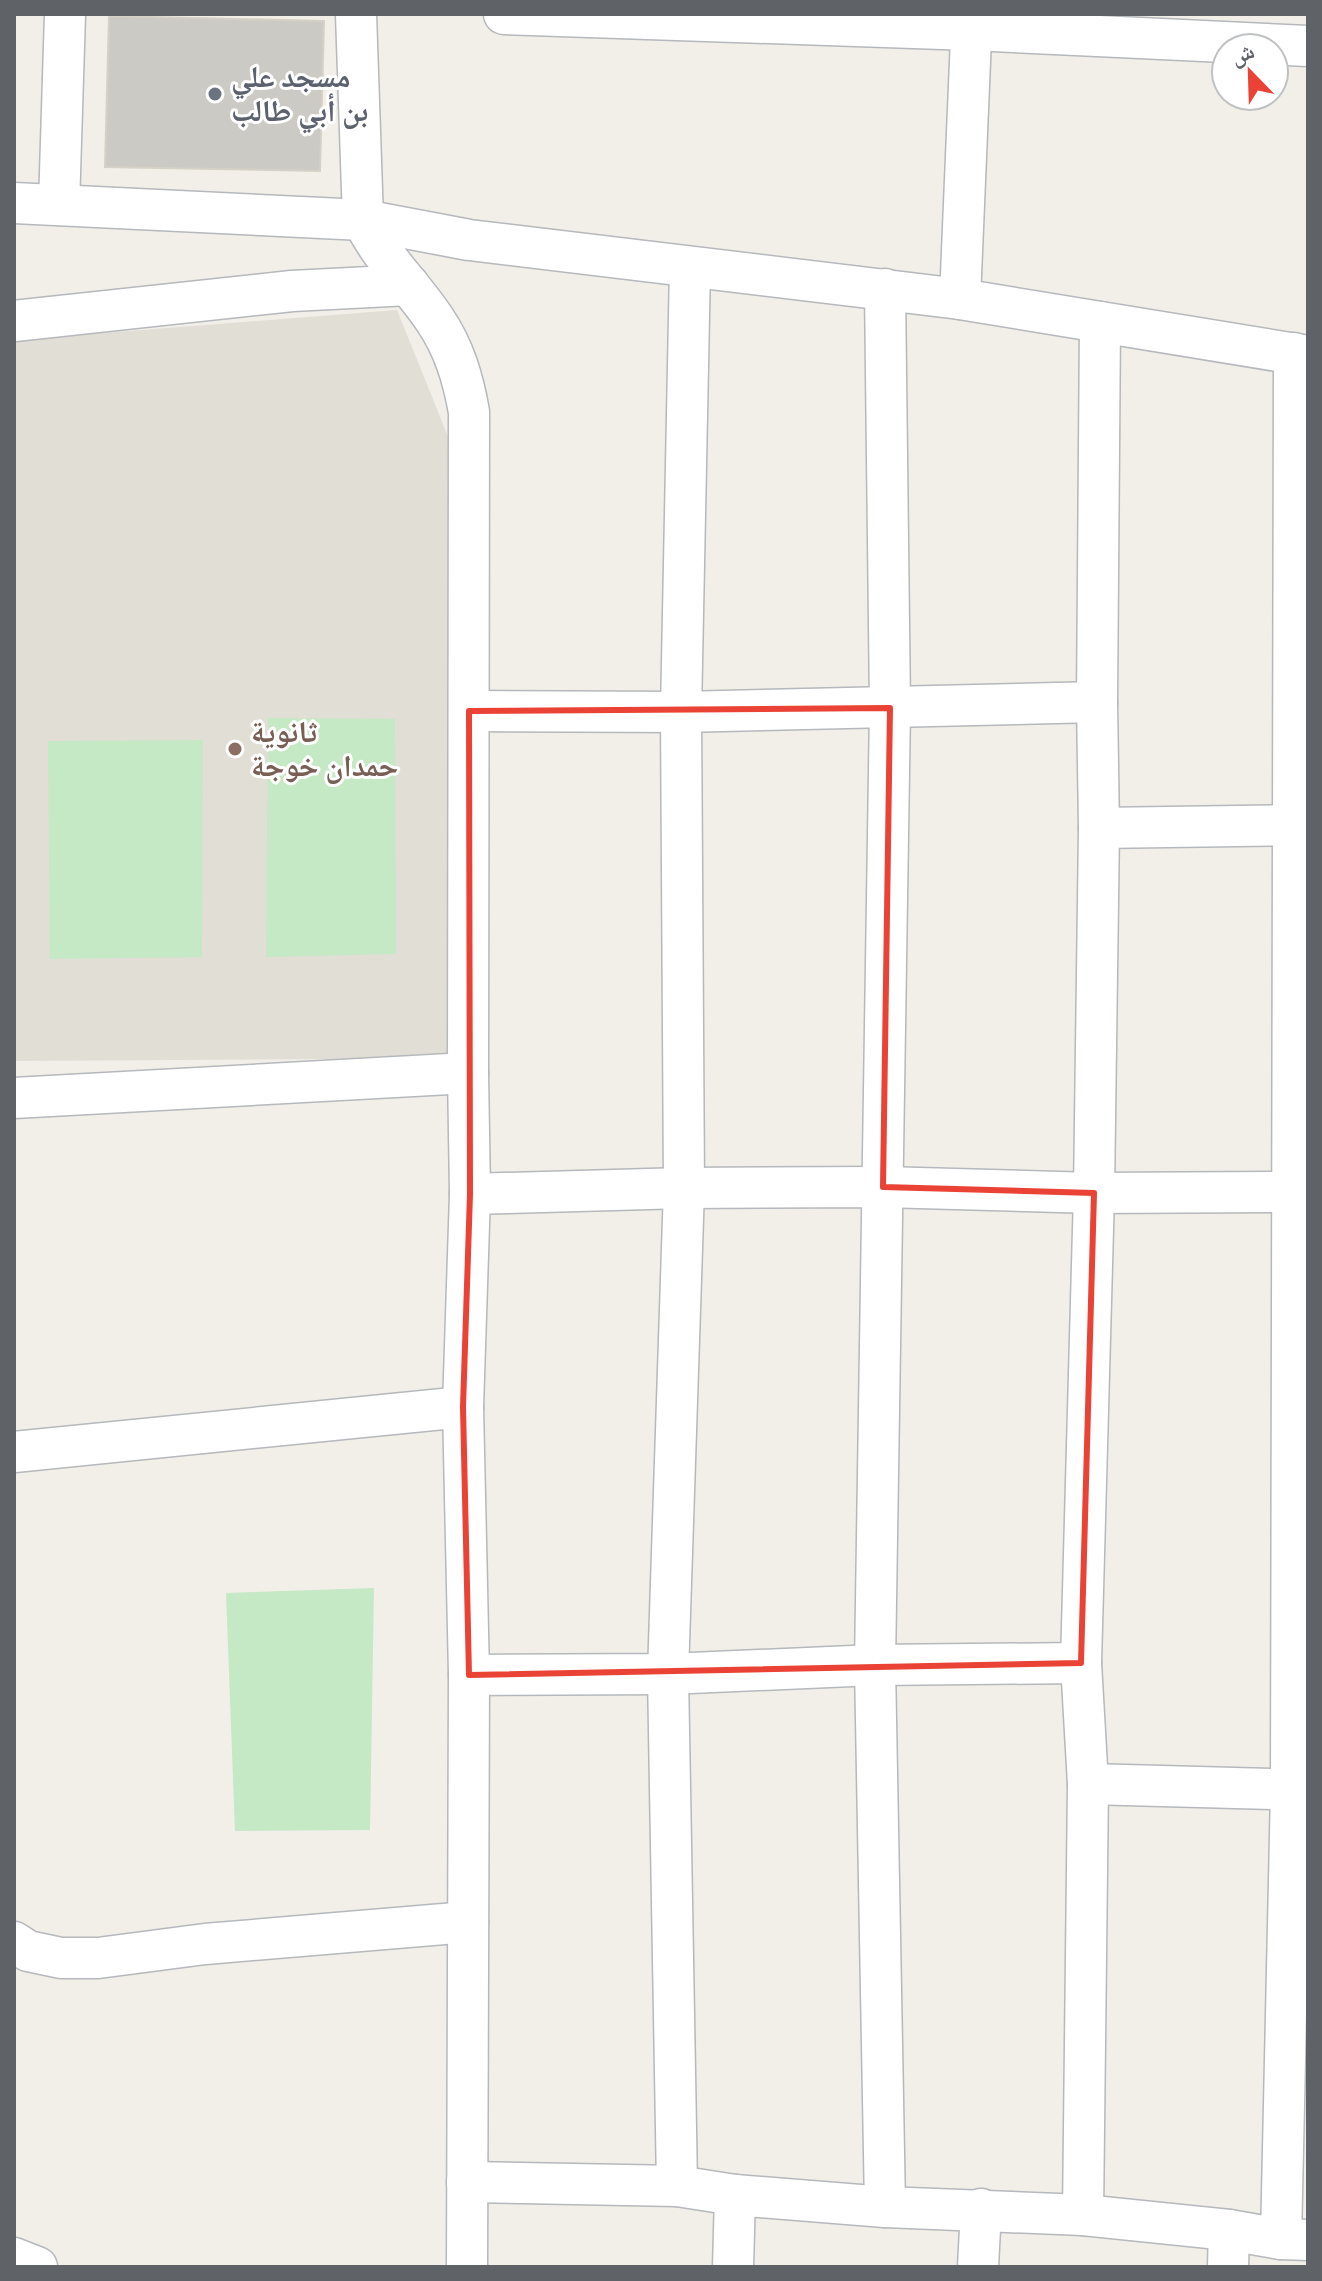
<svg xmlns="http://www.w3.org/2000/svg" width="1322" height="2281" font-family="Signika,'Noto Naskh Arabic',sans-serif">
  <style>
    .education { fill: #e1ded6 }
    .green { fill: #c5e8c5 }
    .building { fill: #cccac5; stroke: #d6d1c6; stroke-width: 2 }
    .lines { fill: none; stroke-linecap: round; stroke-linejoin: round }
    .minor-casing { stroke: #b5b8bc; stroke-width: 43 }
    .minor { stroke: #fff; stroke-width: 40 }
    .marked { fill: none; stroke: #ea4335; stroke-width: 6; stroke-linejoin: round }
    .worship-dot { fill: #6b7280; stroke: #fff; stroke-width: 3 }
    .education-dot { fill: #8d6e63; stroke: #fff; stroke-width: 3 }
    .labels { text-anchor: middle; stroke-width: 6; stroke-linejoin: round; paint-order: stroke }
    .worship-label { font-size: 30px; font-weight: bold; fill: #5b616d; stroke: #fff; text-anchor: start }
    .education-label { font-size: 30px; font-weight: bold; fill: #785e54; stroke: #fff; text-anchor: start }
  </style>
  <rect width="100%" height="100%" fill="#f1efe8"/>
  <path class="education" d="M397 310 449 439 462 1058 14 1061V340Z"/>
  <g class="green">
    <path d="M268 718 395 719 396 954 266 957Z"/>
    <path d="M203 740 202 957 50 959 48 741Z"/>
    <path d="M374 1588 370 1830 235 1831 226 1593Z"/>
  </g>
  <path class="building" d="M109 16 324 21 320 171 105 167Z"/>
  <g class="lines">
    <g class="minor-casing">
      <g id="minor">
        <path d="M356 14 363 220C381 258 412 285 435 320 454 348 463 378 469 412L468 1073 470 1194 463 1407 469 1675 467 2267"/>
        <path d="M504 14 971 30 1308 46"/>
        <path d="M14 203 363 220 469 240 960 299 1308 356"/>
        <path d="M59 205 65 14"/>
        <path d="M960 299 972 14"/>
        <path d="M14 321 292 291 409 285"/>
        <path d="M469 711 681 712 1097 702"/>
        <path d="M1099 828 1308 825"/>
        <path d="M14 1098 468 1073"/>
        <path d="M470 1194 684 1188 883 1187 1094 1193 1293 1192"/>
        <path d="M14 1452 463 1407"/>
        <path d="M469 1675 668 1674 875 1665 1081 1663"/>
        <path d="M1088 1784 1308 1790"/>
        <path d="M14 1942 28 1951 61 1958H98L205 1944 468 1922"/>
        <path d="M467 2182 677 2186 735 2195 885 2207 1083 2215 1229 2230 1281 2239 1308 2240"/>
        <path d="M677 2186 668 1674 684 1188 681 712 690 267"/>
        <path d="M885 2207 875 1665 890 708 885 289"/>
        <path d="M1083 2215 1088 1784 1081 1663 1094 1193 1099 828 1097 702 1100 322"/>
        <path d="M1281 2239 1291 1790 1294 353"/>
        <path d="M14 2258 37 2267"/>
        <path d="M733 2267 735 2195"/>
        <path d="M978 2267 981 2209"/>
        <path d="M1228 2267 1229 2230"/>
      </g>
    </g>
    <use href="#minor" class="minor"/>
  </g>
  <path class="marked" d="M890 708 883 1187 1094 1193 1081 1663 469 1675 463 1407 470 1194 469 711Z"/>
  <circle class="worship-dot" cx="215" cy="94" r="8"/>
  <circle class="education-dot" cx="235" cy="749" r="8"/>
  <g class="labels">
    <g class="worship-label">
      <text x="231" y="87">مسجد علي<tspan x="231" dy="34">بن أبي طالب</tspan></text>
    </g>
    <g class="education-label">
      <text x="251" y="742">ثانوية<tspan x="251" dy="34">حمدان خوجة</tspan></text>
    </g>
  </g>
  <rect width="1322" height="2281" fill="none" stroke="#5f6368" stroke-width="32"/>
  <g transform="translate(1250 72) rotate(337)"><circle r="38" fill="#ffffff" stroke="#bfc1c3" stroke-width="2"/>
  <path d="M0-6L14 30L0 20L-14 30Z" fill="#ea4335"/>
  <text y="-12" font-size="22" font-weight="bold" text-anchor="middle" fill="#5f6368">ش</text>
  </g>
</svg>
